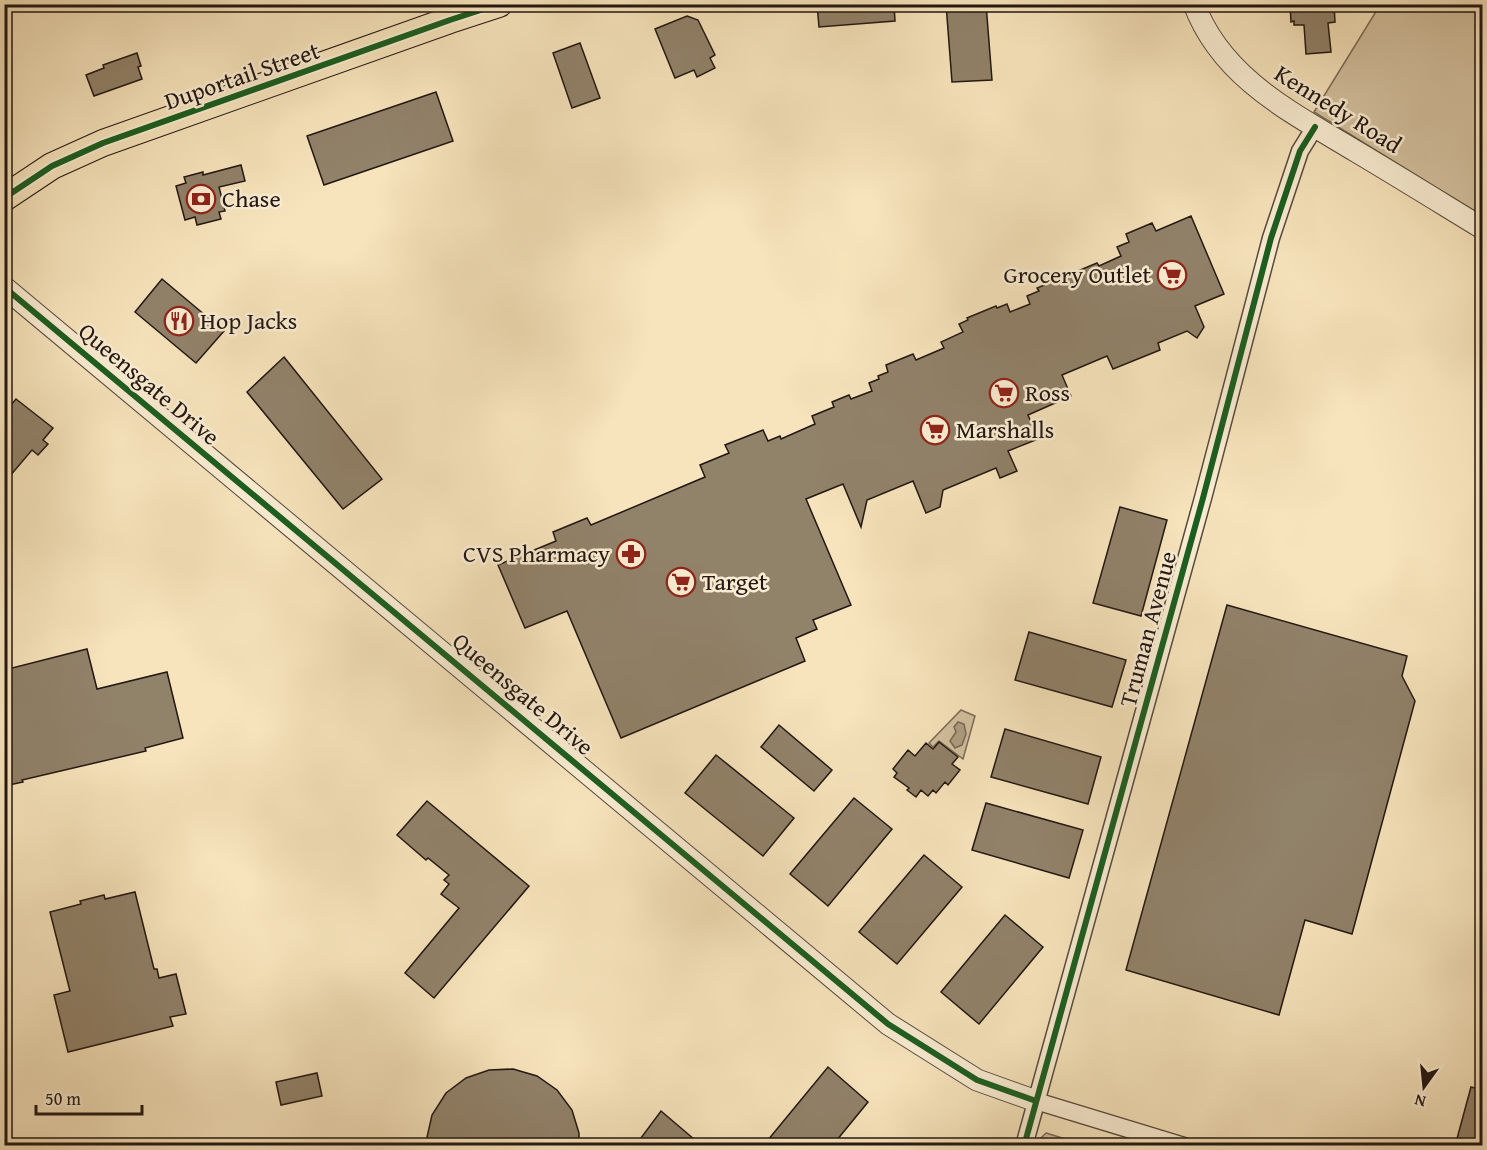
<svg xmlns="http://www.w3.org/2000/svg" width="1487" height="1150" font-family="'Gentium Book Plus',serif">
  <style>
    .green { fill: #d3c19f; stroke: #7a6c58; stroke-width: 1.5 }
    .water { fill: #af9e82; stroke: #776855; stroke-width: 1.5 }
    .building { fill: #91826a; stroke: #221712; stroke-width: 1.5 }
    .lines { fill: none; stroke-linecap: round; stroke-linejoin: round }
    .minor-casing { stroke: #574a3c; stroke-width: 19 }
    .tertiary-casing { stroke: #574a3c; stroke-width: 23 }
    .primary-casing { stroke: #221712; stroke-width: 28 }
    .minor { stroke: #faedd3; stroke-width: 16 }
    .tertiary { stroke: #faedd3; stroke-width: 21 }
    .primary { stroke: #f7e4bc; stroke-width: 26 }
    .cycleway-casing { stroke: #faedd3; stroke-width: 10 }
    .cycleway { stroke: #1b5e20; stroke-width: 6 }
    .labels { text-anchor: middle; stroke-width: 5; stroke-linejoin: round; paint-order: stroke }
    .street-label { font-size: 24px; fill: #221712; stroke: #faedd3 }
    .poi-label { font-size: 24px; fill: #221712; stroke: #faedd3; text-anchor: start }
  </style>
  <rect width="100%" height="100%" fill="#f7e4bc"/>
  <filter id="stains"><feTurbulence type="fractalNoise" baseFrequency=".00333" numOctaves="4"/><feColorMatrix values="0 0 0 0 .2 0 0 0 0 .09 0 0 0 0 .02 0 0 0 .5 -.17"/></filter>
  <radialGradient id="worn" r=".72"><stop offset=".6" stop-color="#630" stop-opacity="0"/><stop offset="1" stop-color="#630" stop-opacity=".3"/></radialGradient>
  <g class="green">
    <path d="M1380 5H1482V216L1314 112Z"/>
    <path d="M961 710 975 716 963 759 939 741 933 747 929 743Z"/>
    <path d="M1046 1133 1085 1145H1037L1039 1140Z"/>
  </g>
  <path class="water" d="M958 722 964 724 966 734 962 745 955 748 950 741 956 732 954 727Z"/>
  <g class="building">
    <path d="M817 4H894L895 21 819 27Z"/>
    <path d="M946 4H986L992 80 952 82Z"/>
    <path d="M1290 4H1334L1335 22 1328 23 1331 52 1306 54 1304 25H1294V21L1291 22Z"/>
    <path d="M687 16 698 20 715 55 710 58 715 68 697 77 694 70 675 78 655 29Z"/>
    <path d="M580 43 600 98 572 108 553 53Z"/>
    <path d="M137 53 141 66 138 67 142 79 94 96 86 75 104 68 103 65Z"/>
    <path d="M436 92 453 141 324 185 307 136Z"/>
    <path d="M241 165 245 181 219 187 225 211 219 212 221 219 197 225 195 217 185 220 176 186 186 183 184 177 203 172V175Z"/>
    <path d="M1191 216 1224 294 1195 306 1204 327 1197 338 1187 331 1158 343 1160 350 1113 369 1107 356 1062 375 1071 396 1028 415 1038 439 1008 451 1017 471 1000 478 996 468 943 490 940 507 926 513 913 481 867 500 861 527 843 484 806 499 851 605 813 620 817 629 796 638 805 661 621 738 567 611 525 628 498 565 556 541 553 532 587 518 591 525 705 477 700 465 729 453 725 445 763 430 768 441 780 436 781 439 815 424 812 416 834 407 832 402 849 395 851 399 872 391 869 383 879 379 878 376 888 372 886 365 913 354 916 360 944 348 941 342 963 332 959 324 968 320 967 318 996 306 997 308 1007 304 1010 312 1030 304 1027 296 1039 291 1037 288 1097 263 1099 266 1121 256 1117 247 1129 242 1126 234 1152 223 1156 231Z"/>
    <path d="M162 279 224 331 196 363 135 312Z"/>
    <path d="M284 357 382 479 343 509 247 392Z"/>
    <path d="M16 399 53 428 43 440 48 444 38 455 32 450 4 483V413Z"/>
    <path d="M1120 507 1167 520 1141 616 1093 603Z"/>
    <path d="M1227 605 1407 656 1402 676 1415 701 1352 934 1305 920 1279 1015 1126 970Z"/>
    <path d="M1029 632 1126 660 1112 707 1015 680Z"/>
    <path d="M87 649 97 689 167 672 183 738 145 748 146 751 22 780 23 782 4 786V670Z"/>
    <path d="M779 725 832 770 814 791 761 747Z"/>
    <path d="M1005 729 1101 757 1088 804 991 777Z"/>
    <path d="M939 742 958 757 952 764 960 770 948 785 945 782 936 793 933 790 928 796 921 790 916 797 907 790 909 788 894 777 897 773 893 769 908 750 915 756 926 743 933 749Z"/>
    <path d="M716 755 794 818 763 856 685 793Z"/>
    <path d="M854 798 892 829 828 906 790 874Z"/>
    <path d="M427 801 529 886 434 998 405 973 459 908 441 894 449 884 444 880 449 875 428 858 426 860 397 835Z"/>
    <path d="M986 803 1083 830 1069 878 972 850Z"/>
    <path d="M924 855 962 887 897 964 859 932Z"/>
    <path d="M135 892 154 969H157L159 978 176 974 186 1014 170 1017 173 1026 68 1052 54 995 70 991 50 912 81 904 80 901 104 895 105 899Z"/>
    <path d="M1005 915 1043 947 979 1024 941 992Z"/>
    <path d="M828 1067 868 1102 832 1146H763Z"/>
    <path d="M513 1069 537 1076 557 1090 572 1110 579 1133V1146H425L432 1115 446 1093 466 1078 489 1070Z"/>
    <path d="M317 1073 322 1096 281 1105 276 1082Z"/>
    <path d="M1471 1087 1482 1090V1146H1455Z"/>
    <path d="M661 1111 702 1146H635Z"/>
  </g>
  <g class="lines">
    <g class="minor-casing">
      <g id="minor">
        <path d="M1036 1101 1184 1146"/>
        <path d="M1024 1146 1203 498 1271 238 1300 151 1315 127"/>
      </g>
    </g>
    <g class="tertiary-casing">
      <g id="tertiary">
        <path d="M1194 4C1222 79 1293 113 1357 152 1399 177 1441 203 1482 228"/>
        <path d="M4 287 888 1024 977 1080 1036 1101"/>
      </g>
    </g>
    <g class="primary-casing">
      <path id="primary" d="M4 198 52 166 103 143 450 20 499 4"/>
    </g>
    <use href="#minor" class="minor"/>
    <use href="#tertiary" class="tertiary"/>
    <use href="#primary" class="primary"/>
    <g class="cycleway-casing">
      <g id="cycleway">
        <path d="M4 198 52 166 103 143 450 20 499 4"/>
        <path d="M4 287 888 1024 977 1080 1036 1101"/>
        <path d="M1024 1146 1203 498 1271 238 1300 151 1315 127"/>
      </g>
    </g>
    <use href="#cycleway" class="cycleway"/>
  </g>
  <defs>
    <g id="bank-ring" transform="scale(1.5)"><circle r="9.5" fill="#faedd3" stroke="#8f2418" stroke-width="1.5"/><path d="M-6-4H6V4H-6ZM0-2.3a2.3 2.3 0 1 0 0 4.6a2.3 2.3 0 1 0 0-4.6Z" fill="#8f2418"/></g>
    <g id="supermarket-ring" transform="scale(1.5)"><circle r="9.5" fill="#faedd3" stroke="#8f2418" stroke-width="1.5"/><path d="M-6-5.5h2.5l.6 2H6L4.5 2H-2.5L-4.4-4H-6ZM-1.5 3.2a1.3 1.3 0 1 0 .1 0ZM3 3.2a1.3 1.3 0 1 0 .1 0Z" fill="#8f2418"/></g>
    <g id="restaurant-ring" transform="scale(1.5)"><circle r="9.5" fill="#faedd3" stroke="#8f2418" stroke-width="1.5"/><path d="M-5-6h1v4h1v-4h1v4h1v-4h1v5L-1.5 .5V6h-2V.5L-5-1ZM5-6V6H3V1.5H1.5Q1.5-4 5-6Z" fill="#8f2418"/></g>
    <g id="pharmacy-ring" transform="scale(1.5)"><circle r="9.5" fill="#faedd3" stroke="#8f2418" stroke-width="1.5"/><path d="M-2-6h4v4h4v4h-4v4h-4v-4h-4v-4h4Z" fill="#8f2418"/></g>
  </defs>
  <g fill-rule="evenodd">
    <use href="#bank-ring" x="201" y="199"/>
    <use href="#supermarket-ring" x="1172" y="275"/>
    <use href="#restaurant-ring" x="179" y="321"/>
    <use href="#supermarket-ring" x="1004" y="393"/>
    <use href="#supermarket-ring" x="935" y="430"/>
    <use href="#pharmacy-ring" x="631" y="554"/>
    <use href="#supermarket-ring" x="681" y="582"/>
  </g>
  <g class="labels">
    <g class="street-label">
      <text transform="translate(242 76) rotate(-19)" y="8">Duportail Street</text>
      <text transform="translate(1338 109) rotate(32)" y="8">Kennedy Road</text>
      <text transform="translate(149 384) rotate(40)" y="8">Queensgate Drive</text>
      <text transform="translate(1148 629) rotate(-75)" y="8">Truman Avenue</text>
      <text transform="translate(523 694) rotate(40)" y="8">Queensgate Drive</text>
    </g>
    <g class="poi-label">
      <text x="222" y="207">Chase</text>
      <text x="1151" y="283" text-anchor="end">Grocery Outlet</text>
      <text x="200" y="329">Hop Jacks</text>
      <text x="1025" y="401">Ross</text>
      <text x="956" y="438">Marshalls</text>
      <text x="610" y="562" text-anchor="end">CVS Pharmacy</text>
      <text x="702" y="590">Target</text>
    </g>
  </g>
  <rect width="1487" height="1150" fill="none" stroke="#f7e4bc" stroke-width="24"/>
  <rect x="6" y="6" width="1475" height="1138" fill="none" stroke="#221712" stroke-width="3"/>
  <rect x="12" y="12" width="1463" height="1126" fill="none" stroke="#221712" stroke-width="1.5"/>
  <g transform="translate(1424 1087) rotate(195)" stroke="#faedd3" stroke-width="4.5" paint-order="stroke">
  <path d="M0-4.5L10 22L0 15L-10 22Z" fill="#221712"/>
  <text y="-9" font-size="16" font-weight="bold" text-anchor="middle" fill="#221712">N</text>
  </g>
  <path d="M36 1105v9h106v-9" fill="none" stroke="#221712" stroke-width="3"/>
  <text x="45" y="1105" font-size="18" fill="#221712" stroke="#faedd3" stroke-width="4.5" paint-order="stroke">50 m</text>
  <rect width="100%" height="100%" filter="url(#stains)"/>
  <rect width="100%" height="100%" fill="url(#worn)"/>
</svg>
